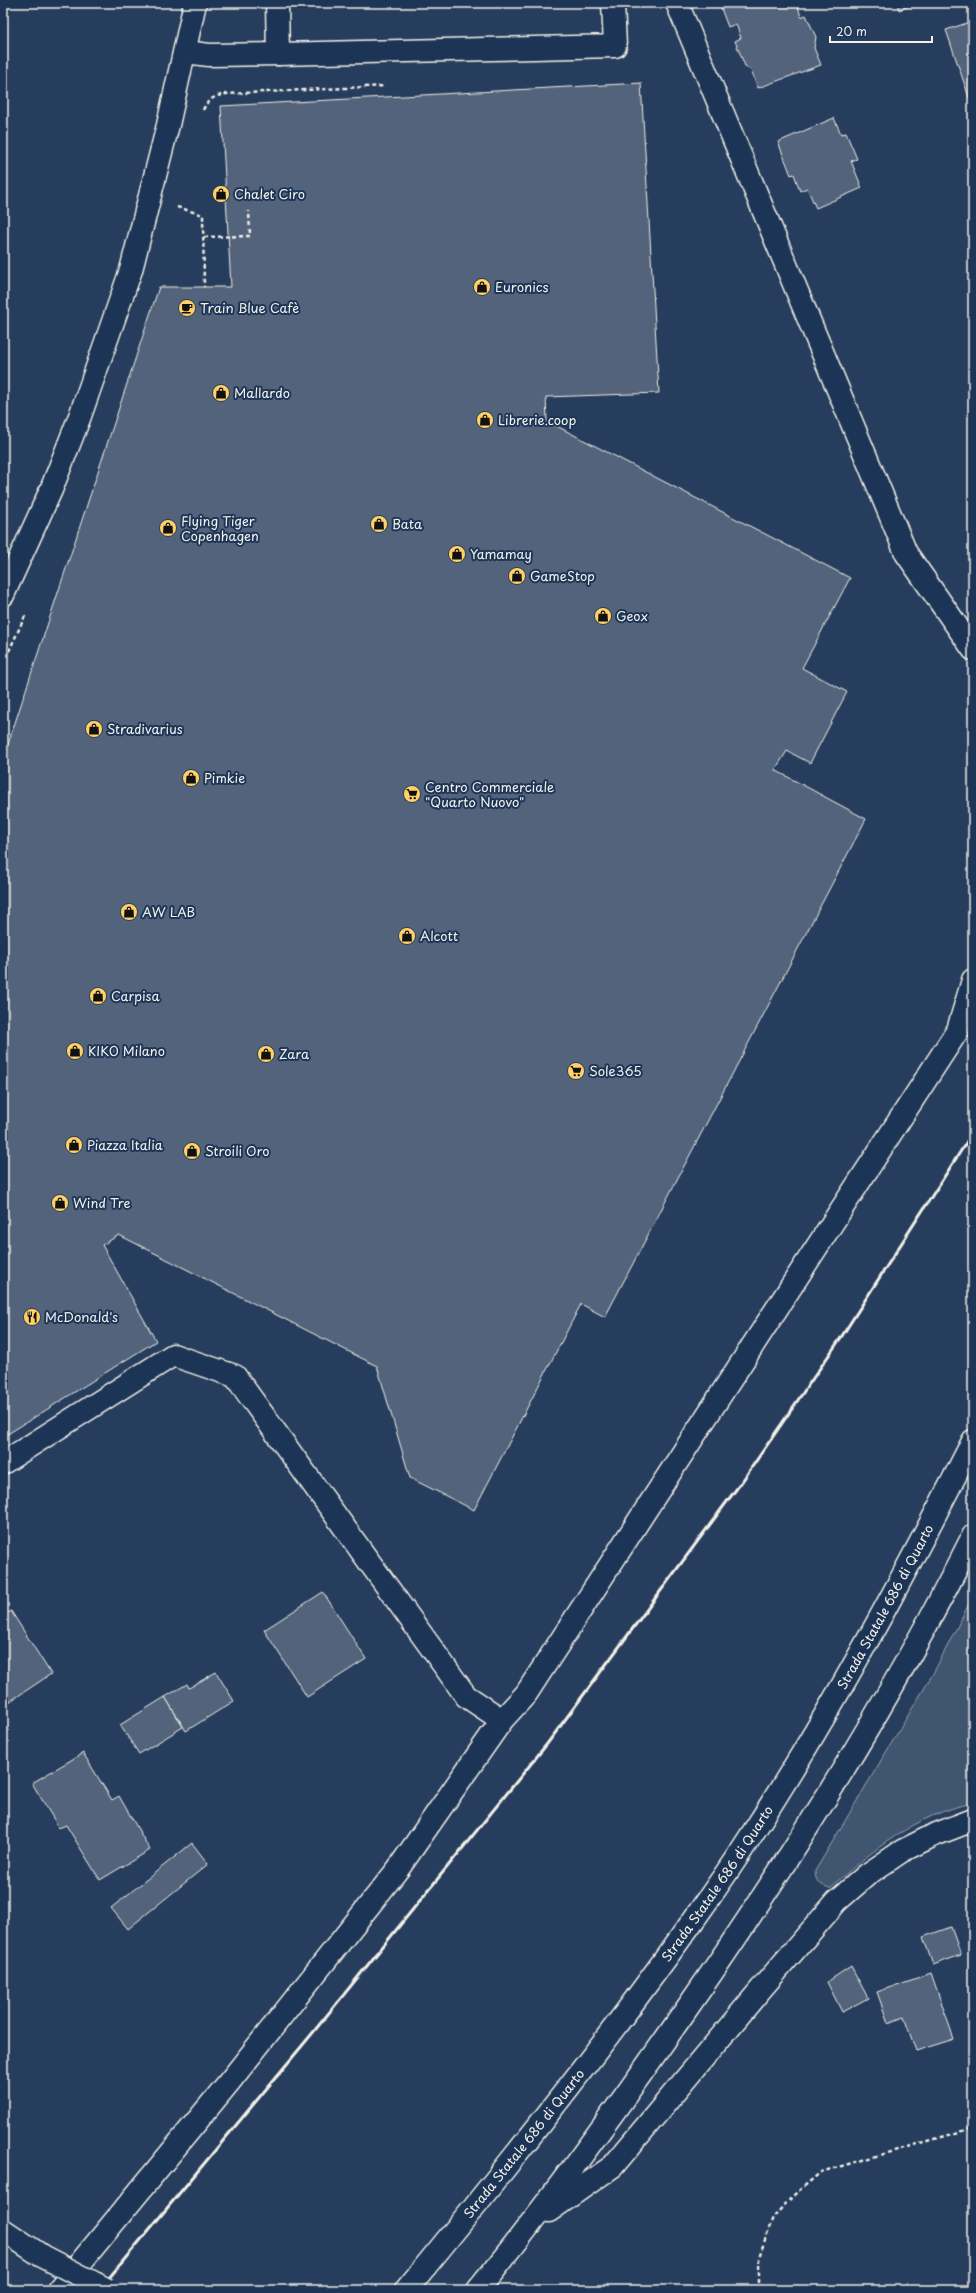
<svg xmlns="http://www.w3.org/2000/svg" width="976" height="2293" font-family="'Playpen Sans',sans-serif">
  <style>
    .green { fill: #40546f; stroke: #9aa2ac }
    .building { fill: #52647b; stroke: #f4f1e8 }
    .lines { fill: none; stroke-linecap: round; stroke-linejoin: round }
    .minor-casing { stroke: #f4f1e8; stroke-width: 25 }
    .highway-casing { stroke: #f4f1e8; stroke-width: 25 }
    .path { stroke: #f4f1e8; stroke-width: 2.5; stroke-dasharray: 4 3; stroke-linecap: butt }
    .minor { stroke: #1d3557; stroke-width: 22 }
    .highway { stroke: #1d3557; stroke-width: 22 }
    .rail { stroke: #f4f1e8; stroke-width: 3 }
    .highway-bridge-casing { stroke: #f4f1e8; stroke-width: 25; stroke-linecap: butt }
    .highway-bridge { stroke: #1d3557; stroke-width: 22 }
    .labels { text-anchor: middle; stroke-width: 4; stroke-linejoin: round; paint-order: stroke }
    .poi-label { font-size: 13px; fill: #f4f1e8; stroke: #1d3557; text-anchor: start }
    .street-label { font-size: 13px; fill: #f4f1e8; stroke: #1d3557 }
  </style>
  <rect width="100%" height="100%" fill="#263d5d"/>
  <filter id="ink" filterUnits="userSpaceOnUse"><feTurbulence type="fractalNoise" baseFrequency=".025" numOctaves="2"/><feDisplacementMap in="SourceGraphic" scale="8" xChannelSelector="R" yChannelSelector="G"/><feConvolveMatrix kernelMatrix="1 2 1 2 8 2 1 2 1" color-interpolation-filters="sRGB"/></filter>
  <g filter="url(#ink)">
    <path class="green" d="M973 1596V1803C917 1814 871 1851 830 1888 820 1885 815 1882 815 1871L934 1672Z"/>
    <g class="building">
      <path d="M719 3H797L801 17 806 15 816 37 814 48 821 65 758 88 751 70 745 66 735 41 741 38 736 24 728 27Z"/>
      <path d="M897 3H918L899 10Z"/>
      <path d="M973 21V102L971 103 946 30Z"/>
      <path d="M641 83 659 393 546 397 547 421 850 578 802 668 847 692 810 763 787 751 775 770 866 819 605 1317 581 1304 474 1510 410 1478 377 1366 119 1235 102 1245 156 1341 3 1437V759L159 287H231L221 106Z"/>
      <path d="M834 118 841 134 846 133 857 159 851 161 862 188 816 208 807 188 800 191 794 174 791 175 778 142Z"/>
      <path d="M323 1592 366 1659 307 1697 264 1630Z"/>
      <path d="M11 1611 51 1674 3 1706V1616Z"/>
      <path d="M216 1672 234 1701 186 1731 165 1697 187 1684 189 1688Z"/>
      <path d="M165 1697 183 1727 139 1754 120 1725Z"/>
      <path d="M83 1753 112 1800 119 1796 150 1850 100 1880 66 1825 59 1828 32 1783Z"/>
      <path d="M192 1843 208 1864 128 1929 111 1908Z"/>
      <path d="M951 1927 961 1955 933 1965 923 1937Z"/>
      <path d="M851 1966 868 1998 842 2012 827 1982Z"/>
      <path d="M931 1973 954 2039 916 2051 904 2017 888 2023 877 1992Z"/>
    </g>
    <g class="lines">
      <g class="minor-casing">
        <g id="minor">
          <path d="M277 3 278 54"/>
          <path d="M677 3 906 553 973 649"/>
          <path d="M185 52 209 55 278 54 615 46 613 3"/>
          <path d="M3 595 51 490 80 416 131 270 168 125 195 3"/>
          <path d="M3 1463 173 1355 235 1376 466 1696 502 1720 526 1694 958 1030 973 980"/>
          <path d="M58 2290 230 2081 398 1869 502 1720"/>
        </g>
      </g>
      <g class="highway-casing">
        <g id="highway">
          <path d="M549 2211 613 2166 761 1989 837 1901 868 1874 902 1851 934 1835 973 1820"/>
          <path id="s1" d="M406 2290C482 2198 557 2104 629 2008 672 1950 715 1892 754 1831 835 1706 905 1574 973 1441"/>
          <path d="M478 2290C550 2202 616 2110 681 2017 789 1863 889 1704 973 1536"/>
        </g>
      </g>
      <g class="path">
        <path d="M203 110C208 99 214 96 226 94L385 86"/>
        <path d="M177 207 203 215 204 287"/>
        <path d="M204 237 250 236 249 211"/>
        <path d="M3 664 26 614"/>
        <path d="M759 2290V2257L773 2217 795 2194 821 2172 973 2128"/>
      </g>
      <use href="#minor" class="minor"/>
      <use href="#highway" class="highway"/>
      <path class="rail" d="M99 2290 311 2035 547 1744 743 1480 840 1339 973 1132"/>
      <g class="highway-bridge-casing">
        <path id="highway-bridge" d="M3 2230 42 2256 108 2290"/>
      </g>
      <use href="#highway-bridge" class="highway-bridge"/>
    </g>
  </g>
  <defs>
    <g id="shop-disc" transform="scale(0.9)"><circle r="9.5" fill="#ffd166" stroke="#1d3557"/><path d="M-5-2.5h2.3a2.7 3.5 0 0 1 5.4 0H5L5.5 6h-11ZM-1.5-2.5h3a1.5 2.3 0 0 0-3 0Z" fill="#111"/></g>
    <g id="cafe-disc" transform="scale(0.9)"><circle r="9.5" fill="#ffd166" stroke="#1d3557"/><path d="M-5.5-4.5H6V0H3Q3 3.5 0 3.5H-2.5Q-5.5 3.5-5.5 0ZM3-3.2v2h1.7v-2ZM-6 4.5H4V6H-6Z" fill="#111"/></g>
    <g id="supermarket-disc" transform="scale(0.9)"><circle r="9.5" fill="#ffd166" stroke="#1d3557"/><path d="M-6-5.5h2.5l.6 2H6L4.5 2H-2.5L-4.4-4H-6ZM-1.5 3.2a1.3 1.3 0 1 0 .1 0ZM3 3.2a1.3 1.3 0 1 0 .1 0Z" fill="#111"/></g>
    <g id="restaurant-disc" transform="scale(0.9)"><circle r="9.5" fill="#ffd166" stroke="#1d3557"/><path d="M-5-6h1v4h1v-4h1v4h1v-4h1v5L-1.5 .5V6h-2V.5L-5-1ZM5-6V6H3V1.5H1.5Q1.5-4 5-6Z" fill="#111"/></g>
  </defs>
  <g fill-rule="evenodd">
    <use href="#shop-disc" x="221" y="194"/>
    <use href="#shop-disc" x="482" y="287"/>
    <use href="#cafe-disc" x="187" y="308"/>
    <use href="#shop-disc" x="221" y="393"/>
    <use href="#shop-disc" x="485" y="420"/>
    <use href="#shop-disc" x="379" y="524"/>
    <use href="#shop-disc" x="168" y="528"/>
    <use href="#shop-disc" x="457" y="554"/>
    <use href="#shop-disc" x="517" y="576"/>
    <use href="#shop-disc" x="603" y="616"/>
    <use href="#shop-disc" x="94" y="729"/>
    <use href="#shop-disc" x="191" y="778"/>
    <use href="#supermarket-disc" x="412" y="794"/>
    <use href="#shop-disc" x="129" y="912"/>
    <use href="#shop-disc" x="407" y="936"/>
    <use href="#shop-disc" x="98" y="996"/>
    <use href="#shop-disc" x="75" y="1051"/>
    <use href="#shop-disc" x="266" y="1054"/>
    <use href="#supermarket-disc" x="576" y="1071"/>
    <use href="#shop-disc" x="74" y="1145"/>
    <use href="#shop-disc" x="192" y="1151"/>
    <use href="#shop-disc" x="60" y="1203"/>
    <use href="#restaurant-disc" x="32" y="1317"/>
  </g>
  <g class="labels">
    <g class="poi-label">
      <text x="234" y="199">Chalet Ciro</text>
      <text x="495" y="292">Euronics</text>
      <text x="200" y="313">Train Blue Cafè</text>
      <text x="234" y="398">Mallardo</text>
      <text x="498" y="425">Librerie.coop</text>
      <text x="181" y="526">Flying Tiger<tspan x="181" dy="15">Copenhagen</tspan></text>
      <text x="392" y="529">Bata</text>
      <text x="470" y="559">Yamamay</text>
      <text x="530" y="581">GameStop</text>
      <text x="616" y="621">Geox</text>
      <text x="107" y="734">Stradivarius</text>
      <text x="204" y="783">Pimkie</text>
      <text x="425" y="792">Centro Commerciale<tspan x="425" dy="15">"Quarto Nuovo"</tspan></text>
      <text x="142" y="917">AW LAB</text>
      <text x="420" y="941">Alcott</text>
      <text x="111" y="1001">Carpisa</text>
      <text x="88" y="1056">KIKO Milano</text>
      <text x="279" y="1059">Zara</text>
      <text x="589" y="1076">Sole365</text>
      <text x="87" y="1150">Piazza Italia</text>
      <text x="205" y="1156">Stroili Oro</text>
      <text x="73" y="1208">Wind Tre</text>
      <text x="45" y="1322">McDonald's</text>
    </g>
    <g class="street-label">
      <text dy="5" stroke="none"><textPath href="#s1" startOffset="836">Strada Statale 686 di Quarto</textPath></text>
      <text dy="5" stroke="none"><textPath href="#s1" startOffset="512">Strada Statale 686 di Quarto</textPath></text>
      <text dy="5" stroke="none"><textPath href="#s1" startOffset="188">Strada Statale 686 di Quarto</textPath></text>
    </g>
  </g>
  <rect width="976" height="2293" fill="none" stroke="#1d3557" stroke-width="16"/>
  <rect x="8" y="8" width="960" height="2277" fill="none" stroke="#f4f1e8" stroke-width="1.5" filter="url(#ink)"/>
  <path d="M830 36v6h102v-6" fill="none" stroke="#f4f1e8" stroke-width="2"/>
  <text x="836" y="36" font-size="12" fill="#f4f1e8" stroke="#1d3557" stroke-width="3" paint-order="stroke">20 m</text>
</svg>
